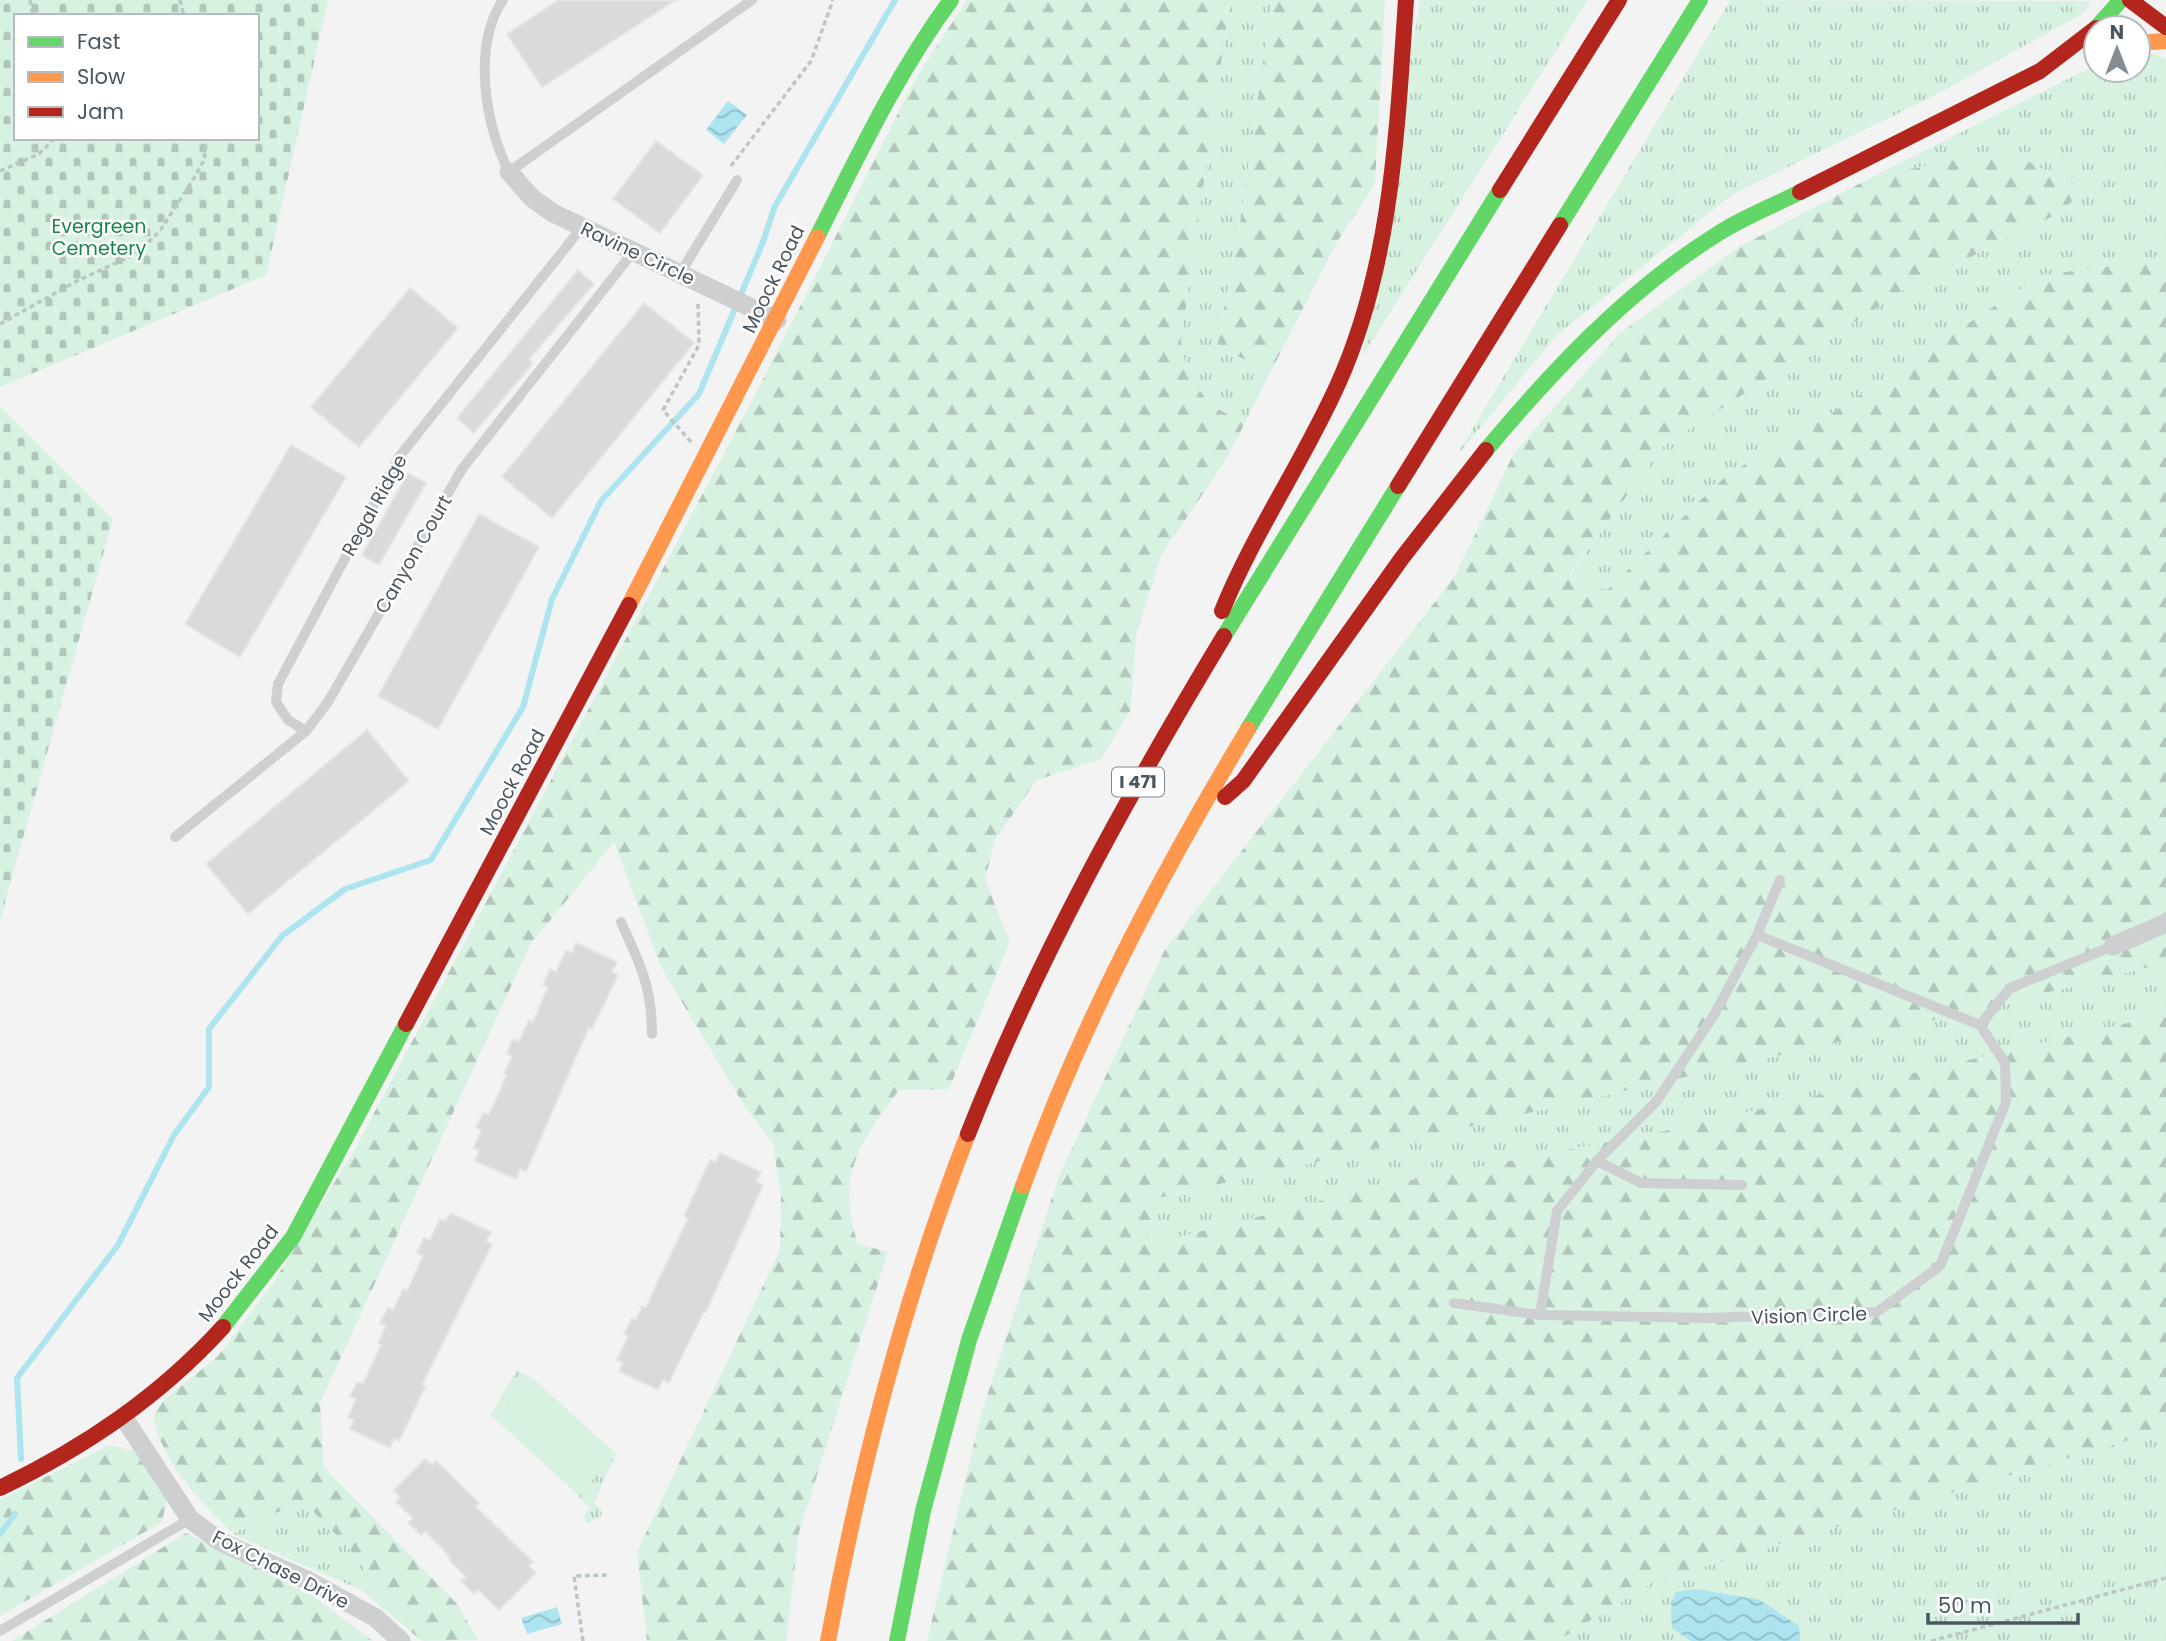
<svg xmlns="http://www.w3.org/2000/svg" width="2166" height="1641" font-family="Poppins,sans-serif">
  <style>
    .grass { fill: url(#grass-tufts) }
    .forest { fill: url(#forest-firs) }
    .cemetery { fill: url(#cemetery-stones); fill-rule: evenodd }
    .pitch { fill: #d8f2e1 }
    .water { fill: url(#water-waves) }
    .lines { fill: none; stroke-linecap: round; stroke-linejoin: round }
    .stream { stroke: #ace4f0; stroke-width: 6 }
    .building { fill: #d9dadb; stroke: #e4e5e6; stroke-width: 2 }
    .path { stroke: #bbc7c3; stroke-width: 3.5; stroke-dasharray: 5 3.5; stroke-linecap: butt }
    .lane { stroke: #cdcfd1; stroke-width: 10 }
    .street { stroke: #cdcfd1; stroke-width: 19 }
    .fast { stroke: #63d668; stroke-width: 16 }
    .slow { stroke: #ff974d; stroke-width: 16 }
    .jam { stroke: #b3261e; stroke-width: 16 }
    .labels { text-anchor: middle; stroke-width: 5; stroke-linejoin: round; paint-order: stroke }
    .shield { fill: #fff; stroke: #808990; stroke-width: 2 }
    .shield-label { font-size: 18px; font-weight: bold; fill: #495660 }
    .park-label { font-size: 19px; fill: #16864b; stroke: #fff }
    .street-label { font-size: 19px; fill: #495660; stroke: #fff }
  </style>
  <defs>
    <pattern id="grass-tufts" width="24" height="20" patternUnits="userSpaceOnUse" patternTransform="scale(1.75)"><rect width="24" height="20" fill="#d8f2e1"/><path d="M3 7l-1-3M5 7V3M7 7l1-3M15 17l-1-3M17 17v-4M19 17l1-3" fill="none" stroke="#b1c7ba"/></pattern>
    <pattern id="forest-firs" width="22" height="20" patternUnits="userSpaceOnUse" patternTransform="scale(1.75)"><rect width="22" height="20" fill="#d8f2e1"/><path d="M5 1l3.5 6h-7zM16 11l3.5 6h-7z" fill="#b1c7ba"/></pattern>
    <pattern id="cemetery-stones" width="16" height="16" patternUnits="userSpaceOnUse" patternTransform="scale(1.75)"><rect width="16" height="16" fill="#d8f2e1"/><path d="M2 7V4a2 2 0 0 1 4 0v3zM10 15v-3a2 2 0 0 1 4 0v3z" fill="#b1c7ba"/></pattern>
    <pattern id="water-waves" width="16" height="10" patternUnits="userSpaceOnUse" patternTransform="scale(1.75)"><rect width="16" height="10" fill="#ace4f0"/><path d="M0 5q4-4 8 0t8 0" fill="none" stroke="#8ebcc6"/></pattern>
  </defs>
  <rect width="100%" height="100%" fill="#f3f3f3"/>
  <g class="grass">
    <path d="M1230 0H1272L1239 230 1217 346 1271 371 1245 423 1214 407 1188 378 1181 341Z"/>
    <path d="M1420 0H1588L1363 355Z"/>
    <path d="M1730 0 2092 1 2082 14 1934 96 1733 194 1556 336 1455 458Z"/>
    <path d="M2152 53 2166 59V262L2152 261 2042 275 1829 415 1727 475 1607 590 1567 579 1662 447 1902 291 2059 213 2085 190 2017 156 1985 154 1872 177 2096 65V70H2138V55Z"/>
    <path d="M2166 963V1014L1674 1129 1371 1188 1151 1245 1154 1199 1969 1012Z"/>
    <path d="M517 1370 534 1379 496 1420 490 1415Z"/>
    <path d="M2166 1429V1641H1557L1653 1582Z"/>
    <path d="M616 1454 594 1503 602 1510 601 1516 587 1524 584 1515 590 1508 578 1495Z"/>
    <path d="M305 1503 348 1547 411 1632 361 1590 233 1534 257 1519Z"/>
  </g>
  <g class="forest">
    <path d="M967 0H1230L1181 341 1188 378 1214 407 1245 423 1224 463 1162 554 1136 635 1131 709 1101 759 1037 780 995 839 985 880 1010 942 949 1089 899 1090C860 1142 835 1176 858 1244L888 1252 799 1532 786 1641H647L637 1552 780 1250 781 1194 773 1144 742 1102 661 967 614 842 530 945 320 1403 324 1467 457 1604 478 1640 422 1641 411 1632 348 1547 305 1503 257 1519 233 1534C200 1500 162 1464 153 1415L163 1401 218 1356 273 1283 355 1149 753 399 916 78Z"/>
    <path d="M1272 0H1385L1375 184 1337 242 1271 371 1217 347 1239 230Z"/>
    <path d="M1985 154 2017 156 2085 190 2059 213 1902 291 1662 447 1567 578 1607 590 1727 475 1829 415 2042 275 2152 261 2166 262V963L1969 1012 1154 1199 1151 1244 1371 1188 1674 1129 2166 1014V1429L1653 1582 1557 1641H927L980 1418 1059 1176 1164 951 1455 576 1514 453 1619 334 1737 248 1872 177Z"/>
    <path d="M109 1445 134 1451 167 1499 162 1522 0 1616V1500Z"/>
    <path d="M186 1533 314 1597 373 1641H12Z"/>
  </g>
  <g class="cemetery">
    <path d="M0 0H328L266 275 0 387ZM16 16H257V138H16Z"/>
    <path d="M0 406 113 519 0 920Z"/>
  </g>
  <path class="pitch" d="M534 1379 616 1454 578 1495 496 1420Z"/>
  <g class="water">
    <path d="M728 101 747 115 724 144 706 130Z"/>
    <path d="M1696 1589 1760 1600 1799 1626 1800 1641H1691L1672 1628 1671 1610 1675 1592Z"/>
    <path d="M557 1607 562 1624 527 1634 521 1618Z"/>
  </g>
  <g class="lines">
    <g class="stream">
      <path d="M21 1459 17 1378 118 1245 174 1135 209 1087V1029L282 936 345 889 431 860 523 707 552 599 601 501 699 394 763 242 775 206 895 0"/>
      <path d="M0 1534 15 1514"/>
    </g>
  </g>
  <g class="building">
    <path d="M559 0H676L542 87 507 34Z"/>
    <path d="M656 141 703 175 660 233 613 199Z"/>
    <path d="M578 270 594 284 529 359 533 363 474 433 457 418Z"/>
    <path d="M410 288 458 328 359 447 311 407Z"/>
    <path d="M644 303 694 343 552 518 502 477Z"/>
    <path d="M291 445 346 477 240 657 185 624Z"/>
    <path d="M408 473 426 483 379 565 362 555Z"/>
    <path d="M479 514 539 547 438 729 378 696Z"/>
    <path d="M367 730 409 781 248 914 206 864Z"/>
    <path d="M576 943 617 962 612 972 618 975 592 1029 589 1027 526 1172 520 1169 516 1179 475 1161 479 1150 474 1148 481 1130 476 1127 483 1113 489 1115 507 1075 504 1074 512 1056 507 1053 513 1039 519 1042 529 1020 533 1022 548 987 543 985 550 969 556 972 566 950 572 953Z"/>
    <path d="M720 1153 761 1172 756 1182 763 1185 706 1312 704 1311 669 1383 663 1380 658 1390 619 1371 623 1363 617 1360 628 1336 624 1334 632 1318 636 1320 642 1306 646 1307 688 1218 684 1216 710 1160 716 1162Z"/>
    <path d="M450 1213 491 1232 486 1241 492 1244 422 1385 425 1387 399 1441 394 1438 390 1448 350 1429 354 1420 348 1417 356 1399 350 1396 357 1382 363 1384 381 1345 378 1343 386 1326 380 1323 388 1308 393 1310 403 1289 407 1291 423 1256 417 1253 424 1237 430 1240 440 1219 446 1221Z"/>
    <path d="M425 1459 432 1465 436 1461 479 1503 476 1507 533 1562 529 1566 536 1573 499 1610 478 1589 474 1594 461 1581 466 1577 449 1560 451 1558 425 1531 421 1535 408 1523 413 1518 396 1502 400 1497 394 1490Z"/>
  </g>
  <g class="lines">
    <g class="path">
      <path d="M30 0 33 16"/>
      <path d="M180 0 184 16"/>
      <path d="M731 166 811 61 833 0"/>
      <path d="M0 171 39 154 55 138"/>
      <path d="M0 324 77 281 136 254 160 231 196 175 204 160 207 138"/>
      <path d="M691 442 663 410 699 345 698 302"/>
      <path d="M583 1641 574 1576 607 1575"/>
      <path d="M1931 1641 2166 1578"/>
    </g>
    <g class="lane">
      <path d="M503 0C472 46 485 124 509 172L752 0"/>
      <path d="M681 272 737 180"/>
      <path d="M306 731 288 720 276 702 278 684 399 457 582 227"/>
      <path d="M175 837 306 731 328 702 462 469 634 251"/>
      <path d="M621 922C640 963 652 988 652 1034"/>
      <path d="M1757 935 1780 880"/>
      <path d="M1597 1161 1641 1183 1742 1185"/>
      <path d="M1454 1303 1540 1315 1707 1318 1877 1312 1940 1266 2006 1102 2005 1063 1980 1025 2010 988 2113 946"/>
      <path d="M1540 1315 1557 1211 1597 1161 1656 1102 1714 1015 1757 935 1980 1025"/>
      <path d="M0 1631 190 1519"/>
    </g>
    <g class="street">
      <path d="M509 172 532 198 553 213 777 320"/>
      <path d="M2113 946 2166 923"/>
      <path d="M124 1418 190 1519 221 1542 309 1581 376 1618 401 1641"/>
    </g>
    <g class="fast">
      <path d="M2096 28 2121 0"/>
      <path d="M1560 225 1700 0"/>
      <path d="M817 237C858 156 897 73 951 0"/>
      <path d="M1486 450C1553 370 1630 288 1719 233 1744 217 1773 206 1800 192"/>
      <path d="M1224 636 1500 190"/>
      <path d="M1248 729 1398 486"/>
      <path d="M223 1327 293 1237 406 1024"/>
      <path d="M897 1641 923 1511 969 1340 1023 1186"/>
    </g>
    <g class="slow">
      <path d="M2138 43 2166 41"/>
      <path d="M629 605 817 237"/>
      <path d="M1023 1186C1080 1026 1161 874 1248 729"/>
      <path d="M828 1641C860 1468 904 1298 968 1134"/>
    </g>
    <g class="jam">
      <path d="M2130 0 2166 27"/>
      <path d="M1500 190 1619 0"/>
      <path d="M1800 192 2040 71 2096 28"/>
      <path d="M1398 486 1560 225"/>
      <path d="M1222 611C1254 532 1303 462 1338 384 1392 264 1397 130 1406 0"/>
      <path d="M1225 797 1243 781 1402 558 1486 450"/>
      <path d="M406 1024 629 605"/>
      <path d="M968 1134C1037 959 1127 797 1224 636"/>
      <path d="M0 1488C85 1447 159 1397 223 1327"/>
    </g>
  </g>
  <g class="labels">
    <rect class="shield" x="1112" y="767.5" width="52" height="29" rx="5"/>
    <g class="shield-label">
      <text x="1138" y="788">I 471</text>
    </g>
    <g class="park-label">
      <text x="99" y="233">Evergreen<tspan x="99" dy="22">Cemetery</tspan></text>
    </g>
    <g class="street-label">
      <text transform="translate(638 253) rotate(25)" y="7">Ravine Circle</text>
      <text transform="translate(773 279) rotate(-64)" y="7">Moock Road</text>
      <text transform="translate(374 505) rotate(-61)" y="7">Regal Ridge</text>
      <text transform="translate(413 554) rotate(-60)" y="7">Canyon Court</text>
      <text transform="translate(512 782) rotate(-62)" y="7">Moock Road</text>
      <text transform="translate(238 1273) rotate(-52)" y="7">Moock Road</text>
      <text transform="translate(1809 1315) rotate(-2)" y="7">Vision Circle</text>
      <text transform="translate(281 1569) rotate(27)" y="7">Fox Chase Drive</text>
    </g>
  </g>
  <rect x="14" y="14" width="245" height="126" fill="#ffffff" stroke="#b6bbbf" stroke-width="2"/>
  <rect x="28" y="37" width="35" height="10" fill="#63d668" stroke="#b6bbbf" stroke-width="2"/>
  <text x="77" y="49" font-size="21" fill="#495660">Fast</text>
  <rect x="28" y="72" width="35" height="10" fill="#ff974d" stroke="#b6bbbf" stroke-width="2"/>
  <text x="77" y="84" font-size="21" fill="#495660">Slow</text>
  <rect x="28" y="107" width="35" height="10" fill="#b3261e" stroke="#b6bbbf" stroke-width="2"/>
  <text x="77" y="119" font-size="21" fill="#495660">Jam</text>
  <g transform="translate(2117 49)"><circle r="33" fill="#ffffff" stroke="#b6bbbf" stroke-width="2"/>
  <path d="M0-5L12 26L0 18L-12 26Z" fill="#848d93"/>
  <text y="-10" font-size="19" font-weight="bold" text-anchor="middle" fill="#495660">N</text>
  </g>
  <path d="M1928 1613v10h150v-10" fill="none" stroke="#495660" stroke-width="3.5"/>
  <text x="1938" y="1613" font-size="21" fill="#495660" stroke="#ffffff" stroke-width="5" paint-order="stroke">50 m</text>
</svg>
